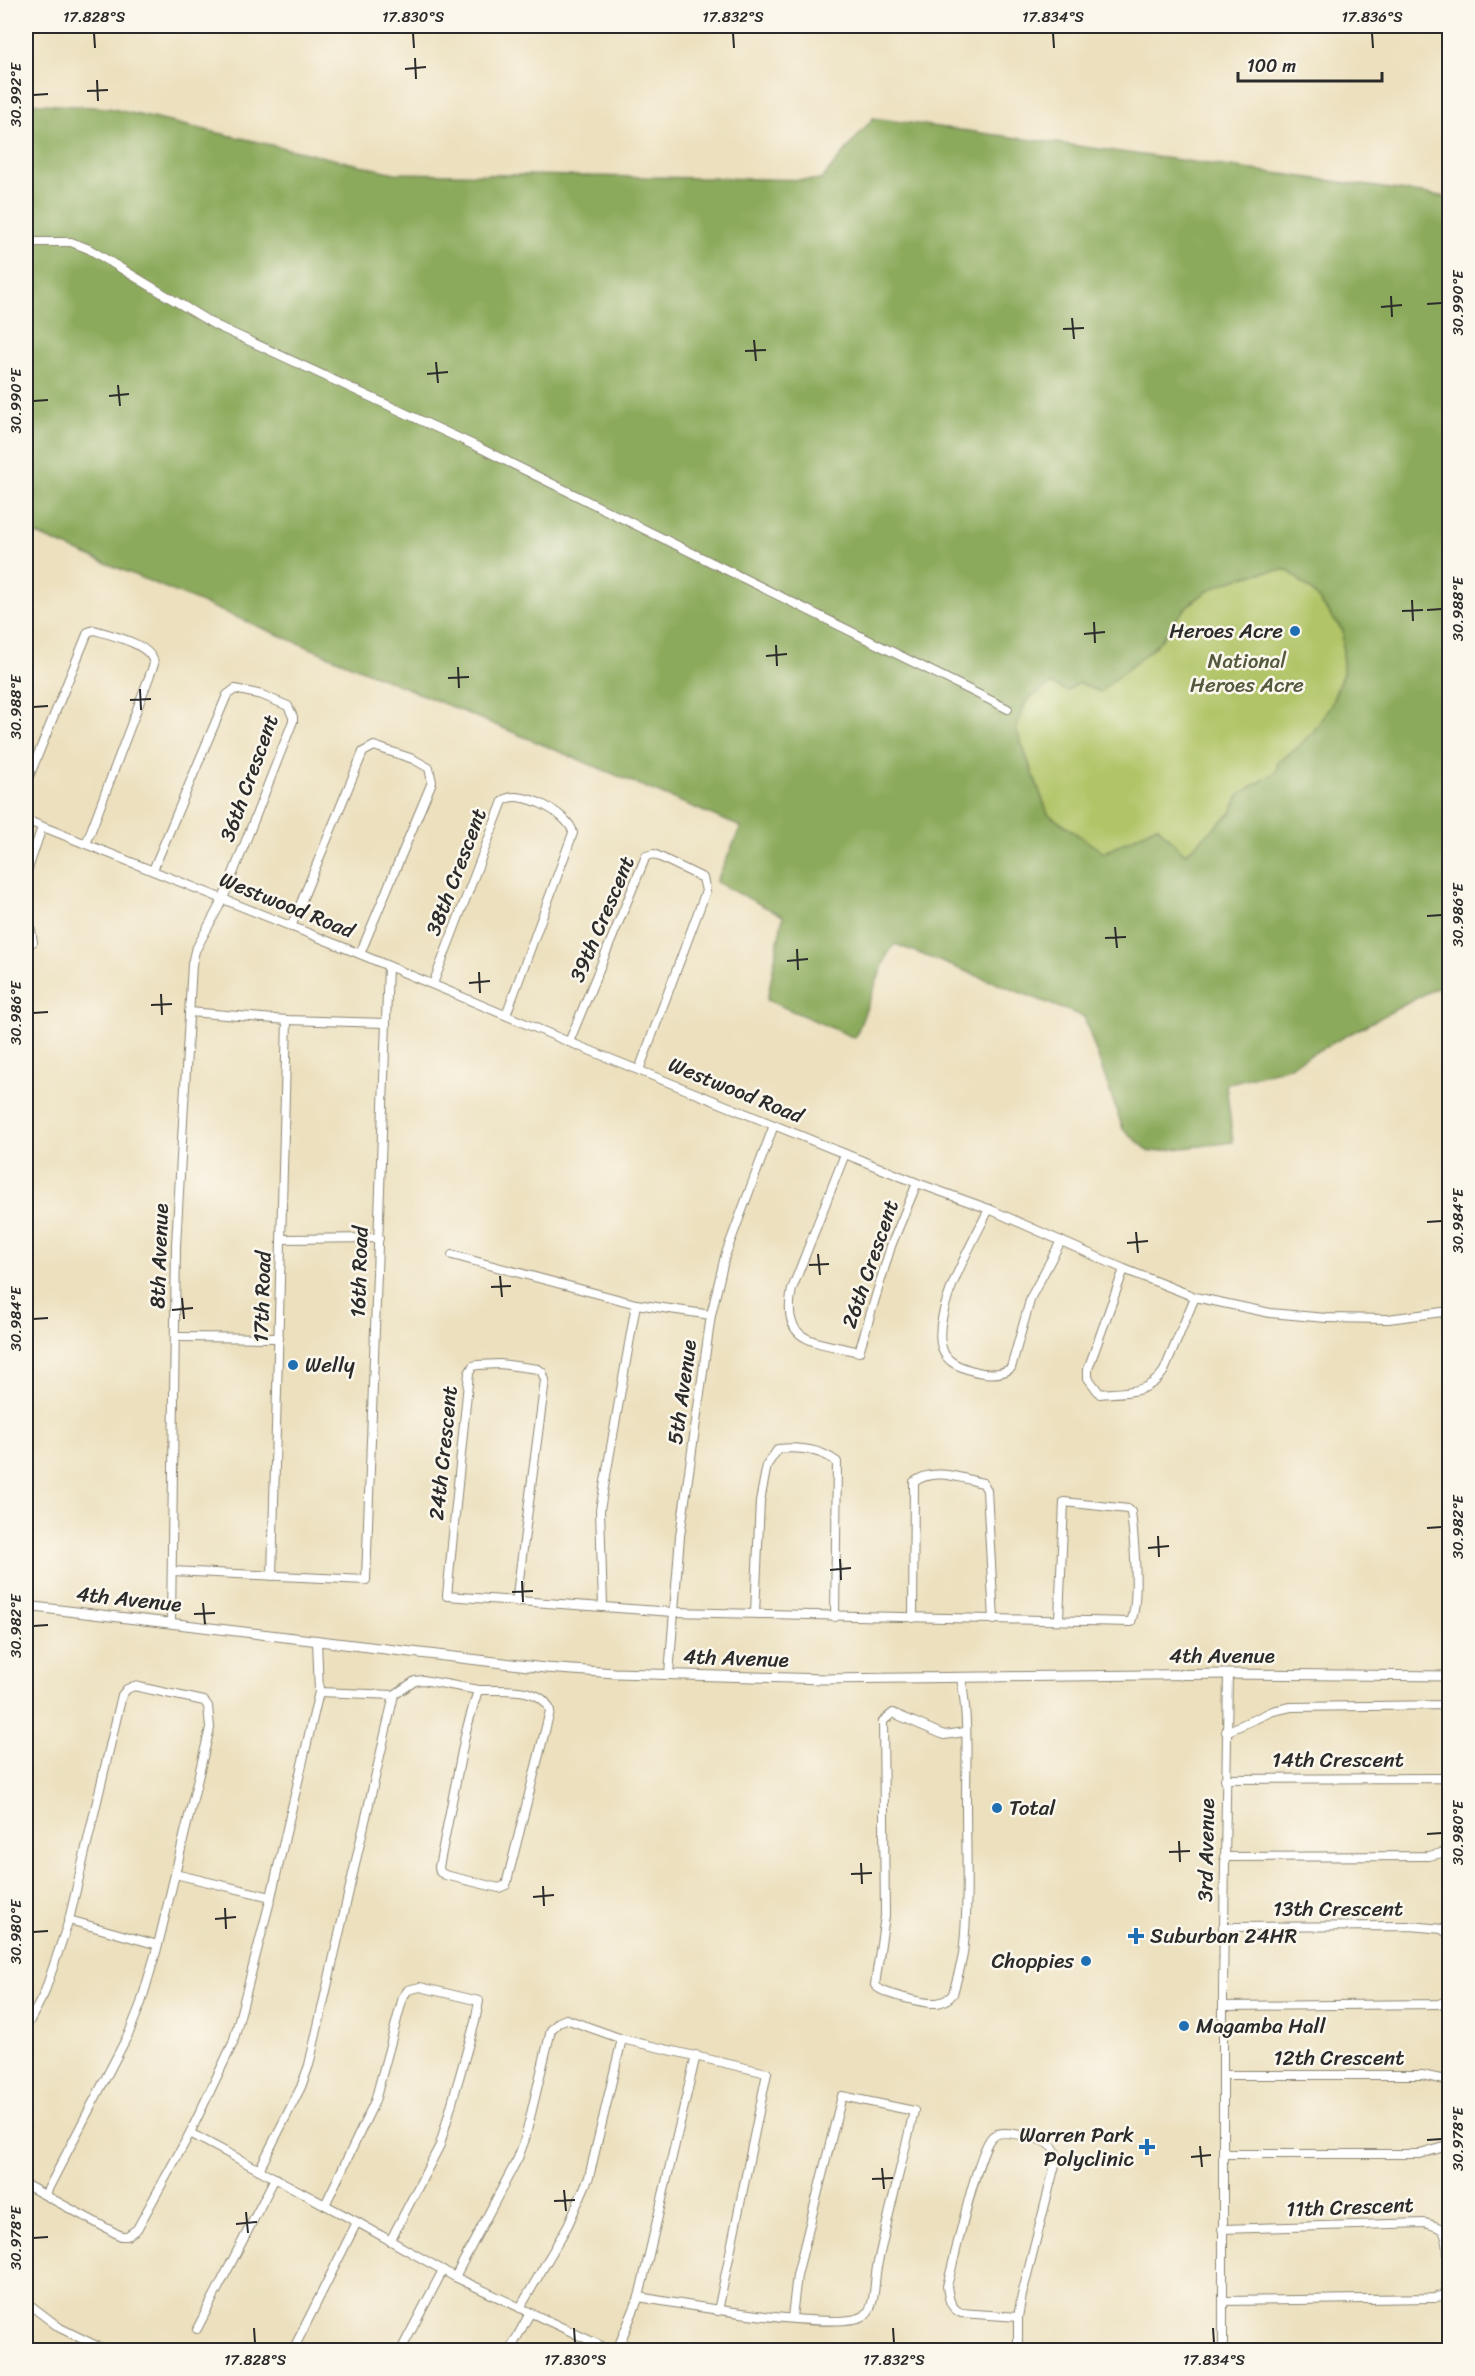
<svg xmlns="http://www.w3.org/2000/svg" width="1475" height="2376" font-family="Sriracha,sans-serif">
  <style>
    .green { fill: #b1c568; stroke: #6e784a; stroke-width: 1.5 }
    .forest { fill: #8caa5c; stroke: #5c6a44; stroke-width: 1.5; fill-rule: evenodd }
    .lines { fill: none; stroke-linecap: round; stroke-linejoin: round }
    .minor-casing { stroke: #8c8674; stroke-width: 10 }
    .tertiary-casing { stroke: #8c8674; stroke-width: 11 }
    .minor { stroke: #fff; stroke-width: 8 }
    .tertiary { stroke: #fff; stroke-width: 9 }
    .ticks { fill: none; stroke: #2b2b2b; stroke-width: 2 }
    .poi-dot { fill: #1f6fb2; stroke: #fbf7ec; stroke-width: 2 }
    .labels { text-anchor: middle; stroke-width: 5; stroke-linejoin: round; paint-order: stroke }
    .poi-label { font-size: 21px; fill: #2b2b2b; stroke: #fbf7ec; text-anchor: start }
    .park-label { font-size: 21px; fill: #53593d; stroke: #fbf7ec }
    .street-label { font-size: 21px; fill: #2b2b2b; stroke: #fbf7ec }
    .neatline { fill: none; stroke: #2b2b2b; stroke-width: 2 }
    .ticks-label { font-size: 15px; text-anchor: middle; fill: #2b2b2b }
  </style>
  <rect width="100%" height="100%" fill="#fbf7ec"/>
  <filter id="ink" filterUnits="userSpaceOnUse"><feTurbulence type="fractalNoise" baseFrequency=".0167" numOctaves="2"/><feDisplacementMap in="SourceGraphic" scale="12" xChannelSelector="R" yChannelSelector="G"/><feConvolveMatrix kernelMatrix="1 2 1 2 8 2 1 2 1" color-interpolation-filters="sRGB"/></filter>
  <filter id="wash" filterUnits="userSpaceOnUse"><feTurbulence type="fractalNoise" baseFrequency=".008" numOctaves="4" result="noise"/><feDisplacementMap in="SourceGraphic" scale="24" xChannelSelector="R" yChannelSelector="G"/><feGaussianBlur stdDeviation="1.35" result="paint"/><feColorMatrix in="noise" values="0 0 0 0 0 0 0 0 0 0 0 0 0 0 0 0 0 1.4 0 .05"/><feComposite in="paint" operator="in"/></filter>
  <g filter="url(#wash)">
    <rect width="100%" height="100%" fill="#ece0be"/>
    <path class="green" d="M1287 570 1312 591 1343 631V673L1331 705 1314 731 1297 748 1278 762 1276 772 1240 794 1231 813 1185 854 1157 826 1104 853 1048 814 1016 729 1026 701 1051 684 1080 683 1100 691C1119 674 1143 659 1160 641 1169 632 1174 620 1183 611 1209 583 1250 572 1287 570Z"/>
    <path class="forest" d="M26 103 108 108 395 173 821 180 873 118 1449 197V981L1286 1068 1226 1084 1233 1142 1150 1152 1123 1129 1084 1017 895 944 887 955 855 1038 767 1000 783 916 716 882 741 827 31 532 26 543ZM1288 570 1312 591 1343 631V673L1331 705 1314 731 1297 748 1278 762 1276 772 1240 794 1231 813 1185 854 1157 826 1104 853 1048 814 1016 729 1026 701 1051 684 1066 691 1080 683 1100 692C1119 674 1143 659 1160 641 1169 632 1174 620 1183 611 1209 583 1250 571 1288 570Z"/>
  </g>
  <g filter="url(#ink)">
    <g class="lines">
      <g class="minor-casing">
        <g id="minor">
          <path d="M26 242H71L89 249 215 325 478 447 1008 709"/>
          <path d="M26 597V595"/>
          <path d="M26 784 88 632 94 630C111 635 152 644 154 664L86 844"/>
          <path d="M26 820 360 954 569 1042 917 1183 989 1209 1124 1269 1195 1297 1270 1313 1326 1318 1388 1319 1450 1311"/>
          <path d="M153 870 227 695 235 689 262 695 288 706 293 717V721L223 899 195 951 192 964 176 1245 171 1622"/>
          <path d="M26 875 42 827"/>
          <path d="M26 903 33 942"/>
          <path d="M291 927 363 752 374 746 413 759 429 768 432 782 360 954"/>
          <path d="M433 984 503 801C519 787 570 814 573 833L506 1015"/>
          <path d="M189 1012 287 1020 385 1023"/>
          <path d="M569 1042 646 856 654 854 703 878 706 891 639 1070"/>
          <path d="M845 1154 792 1289C780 1345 816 1341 859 1352L891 1246 917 1183"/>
          <path d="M989 1209C973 1242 931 1313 942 1348 946 1362 958 1366 970 1370 982 1374 1001 1376 1011 1368L1031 1297 1061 1241"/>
          <path d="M282 1239 379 1238"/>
          <path d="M452 1255 636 1304 600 1510 603 1606"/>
          <path d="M1124 1269 1088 1369V1378L1100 1394C1125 1392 1149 1394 1164 1371L1195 1297"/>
          <path d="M636 1304 711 1315"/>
          <path d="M1445 1312 1450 1337"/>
          <path d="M175 1337 279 1338"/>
          <path d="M172 1571 366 1580 388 966"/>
          <path d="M272 1576 287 1020"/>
          <path d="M516 1602 545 1380 542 1372 538 1369 500 1364 477 1365 473 1366 469 1373 447 1596 673 1612 1131 1622C1140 1598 1134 1539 1131 1512L1128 1509 1064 1502 1059 1619"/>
          <path d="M755 1613 760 1501 767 1465 778 1449C799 1447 820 1449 837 1462L835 1617"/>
          <path d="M913 1618 914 1482C933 1467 961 1478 983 1483L987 1490 994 1620"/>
          <path d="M669 1674 680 1536 711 1315 725 1256 774 1125"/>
          <path d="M961 1678C969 1718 966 1762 966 1802 966 1852 969 1904 963 1954 961 1967 956 1981 953 1994 949 1999 944 2002 937 2003 925 2004 881 1994 875 1985L885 1916 883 1721 893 1713 944 1735 965 1732"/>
          <path d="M394 1695 415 1681 423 1680 478 1690 466 1731 439 1867 440 1872 445 1875 499 1888 506 1885 550 1711C543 1685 499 1691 478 1690"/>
          <path d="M1226 1732 1273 1711 1291 1707 1450 1705"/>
          <path d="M1225 1779 1440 1778 1450 1783"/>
          <path d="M1224 1857 1429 1856 1450 1851"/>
          <path d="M175 1874 271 1897"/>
          <path d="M69 1920 158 1945"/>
          <path d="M1223 1927 1411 1926 1442 1929 1450 1936"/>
          <path d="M1223 2006 1439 2004 1450 1999"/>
          <path d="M26 2028 44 1994 69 1920 122 1695 127 1689 134 1686 204 1701 208 1706 210 1728 158 1945 141 2003 129 2033 45 2195"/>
          <path d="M1223 2075H1422L1445 2080 1450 2087"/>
          <path d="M190 2133 357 2222 455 2277 610 2350"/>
          <path d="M1223 2154H1420L1448 2146 1450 2142"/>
          <path d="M259 2170 301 2087 309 2065 394 1695 319 1692"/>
          <path d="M26 2185 121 2236H127L137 2229 190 2133 233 2043 271 1897 319 1692 317 1640"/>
          <path d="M325 2205 375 2101 403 1997 408 1990 420 1987 479 2001 475 2022 440 2145 390 2241"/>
          <path d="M1222 2229 1425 2223C1431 2225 1438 2226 1442 2230 1451 2240 1449 2284 1443 2295L1434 2298 1223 2301"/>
          <path d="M455 2277 518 2158 525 2139 551 2030 559 2022 566 2019 622 2039 767 2073 718 2311"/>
          <path d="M639 2297C673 2303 844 2333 865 2315 876 2306 874 2281 877 2267 888 2215 902 2163 914 2111L842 2096 797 2275 792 2317"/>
          <path d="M26 2302 60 2328 105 2350"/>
          <path d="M520 2308 568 2225 589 2177 622 2039"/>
          <path d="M1018 2317 961 2313C949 2307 949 2298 947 2286 954 2262 978 2147 993 2136 1002 2129 1024 2136 1034 2138 1046 2141 1054 2145 1057 2157L1022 2295 1018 2317V2350"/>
          <path d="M197 2329 275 2178"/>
          <path d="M293 2350 357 2222"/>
          <path d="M401 2350 443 2270"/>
          <path d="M510 2350 530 2313"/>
          <path d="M617 2350 639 2297 696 2055"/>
          <path d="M1223 2350V1987L1228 1674"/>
        </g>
      </g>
      <g class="tertiary-casing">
        <path id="tertiary" d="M26 1606 545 1668 615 1673 824 1679 1228 1674 1450 1676"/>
      </g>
      <use href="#minor" class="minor"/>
      <use href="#tertiary" class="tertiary"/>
    </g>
  </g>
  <path class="ticks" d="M94 33 95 48M413 33 414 48M733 33 734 48M1053 33 1054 48M1372 33 1373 48M415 58 416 79M405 69 426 67M97 80 98 101M87 91 108 90M33 95 48 94M1391 296 1392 317M1427 304 1442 303M1381 307 1402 305M1072 318 1074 339M1063 329 1084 328M754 340 756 361M745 351 766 350M436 362 438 383M427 374 448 372M118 385 120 406M109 396 129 394M33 401 48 400M1412 600 1413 621M1427 610 1442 609M1402 611 1423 610M1094 622 1095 643M1084 634 1105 632M776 645 777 666M766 656 787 654M458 667 459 688M448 678 469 677M140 689 141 710M130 700 151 699M33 707 48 706M1427 916 1442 915M1115 927 1117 948M1105 938 1126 937M797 949 798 970M787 961 808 959M479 972 480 993M469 983 490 981M161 994 162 1015M151 1005 172 1004M33 1013 48 1012M1427 1222 1442 1221M1136 1232 1138 1253M1127 1243 1148 1241M818 1254 820 1275M809 1265 829 1264M500 1276 502 1297M491 1287 511 1286M182 1298 184 1319M172 1310 193 1308M33 1319 48 1318M1427 1528 1442 1527M1158 1536 1159 1557M1148 1548 1169 1546M840 1559 841 1580M830 1570 851 1568M522 1581 523 1602M512 1592 533 1591M203 1603 205 1624M194 1614 215 1613M33 1626 48 1625M1427 1834 1442 1833M1179 1841 1180 1862M1169 1852 1190 1851M861 1863 862 1884M851 1874 872 1873M543 1886 544 1906M533 1897 554 1895M225 1908 226 1929M215 1919 236 1917M33 1932 48 1931M1427 2140 1442 2139M1200 2146 1202 2167M1191 2157 1211 2155M882 2168 884 2189M872 2179 893 2178M564 2190 566 2211M554 2201 575 2200M246 2212 248 2233M236 2224 257 2222M33 2238 48 2237M254 2328 255 2343M574 2328 575 2343M893 2328 894 2343M1213 2328 1214 2343"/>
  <g class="poi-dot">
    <circle cx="1295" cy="631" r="6"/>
    <circle cx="293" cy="1365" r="6"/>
    <circle cx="997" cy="1808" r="6"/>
    <path d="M1133 1927h6v6h6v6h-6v6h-6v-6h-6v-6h6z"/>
    <circle cx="1086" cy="1961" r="6"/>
    <circle cx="1184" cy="2026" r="6"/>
    <path d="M1144 2138h6v6h6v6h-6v6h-6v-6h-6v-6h6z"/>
  </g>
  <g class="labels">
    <g class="poi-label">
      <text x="1283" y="638" text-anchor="end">Heroes Acre</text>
      <text x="305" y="1372">Welly</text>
      <text x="1009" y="1815">Total</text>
      <text x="1150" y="1943">Suburban 24HR</text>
      <text x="1074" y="1968" text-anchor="end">Choppies</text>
      <text x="1196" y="2033">Magamba Hall</text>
      <text x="1134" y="2142" text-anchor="end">Warren Park<tspan x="1134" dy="24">Polyclinic</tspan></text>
    </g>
    <g class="park-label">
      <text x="1247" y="668">National<tspan x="1247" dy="24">Heroes Acre</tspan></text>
    </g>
    <g class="street-label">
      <text transform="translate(249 778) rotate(-70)" y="7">36th Crescent</text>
      <text transform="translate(456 872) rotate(-69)" y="7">38th Crescent</text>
      <text transform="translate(287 905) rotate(22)" y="7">Westwood Road</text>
      <text transform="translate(602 919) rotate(-67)" y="7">39th Crescent</text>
      <text transform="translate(736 1090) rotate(22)" y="7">Westwood Road</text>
      <text transform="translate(159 1256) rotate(-88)" y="7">8th Avenue</text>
      <text transform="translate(870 1264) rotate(-71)" y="7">26th Crescent</text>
      <text transform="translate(359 1272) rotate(-88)" y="7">16th Road</text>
      <text transform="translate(262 1297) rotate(-88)" y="7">17th Road</text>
      <text transform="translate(682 1392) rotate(-82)" y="7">5th Avenue</text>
      <text transform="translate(443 1453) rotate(-84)" y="7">24th Crescent</text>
      <text transform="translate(129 1599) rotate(6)" y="7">4th Avenue</text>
      <text x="1222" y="1663">4th Avenue</text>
      <text transform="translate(736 1658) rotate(2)" y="7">4th Avenue</text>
      <text x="1338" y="1767">14th Crescent</text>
      <text transform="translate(1206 1850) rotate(-89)" y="7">3rd Avenue</text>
      <text x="1338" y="1916">13th Crescent</text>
      <text x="1339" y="2065">12th Crescent</text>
      <text transform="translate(1350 2207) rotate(-2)" y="7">11th Crescent</text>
    </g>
  </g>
  <rect width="1475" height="2376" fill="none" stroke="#fbf7ec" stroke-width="66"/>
  <path d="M1238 72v9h144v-9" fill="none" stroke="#2b2b2b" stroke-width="3"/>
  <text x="1247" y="72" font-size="18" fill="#2b2b2b" stroke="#fbf7ec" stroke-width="4.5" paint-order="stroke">100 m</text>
  <rect x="33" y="33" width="1409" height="2310" class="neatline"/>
  <g class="ticks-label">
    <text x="94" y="22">17.828°S</text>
    <text x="413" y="22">17.830°S</text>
    <text x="733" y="22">17.832°S</text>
    <text x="1053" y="22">17.834°S</text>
    <text x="1372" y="22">17.836°S</text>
    <text transform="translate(16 95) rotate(-90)" y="5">30.992°E</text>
    <text transform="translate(1458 303) rotate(-90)" y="5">30.990°E</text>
    <text transform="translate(16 401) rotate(-90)" y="5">30.990°E</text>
    <text transform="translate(1458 609) rotate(-90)" y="5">30.988°E</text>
    <text transform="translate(16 707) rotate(-90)" y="5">30.988°E</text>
    <text transform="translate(1458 915) rotate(-90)" y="5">30.986°E</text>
    <text transform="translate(16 1013) rotate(-90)" y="5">30.986°E</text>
    <text transform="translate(1458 1221) rotate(-90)" y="5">30.984°E</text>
    <text transform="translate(16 1319) rotate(-90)" y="5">30.984°E</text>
    <text transform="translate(1458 1527) rotate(-90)" y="5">30.982°E</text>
    <text transform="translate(16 1626) rotate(-90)" y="5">30.982°E</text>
    <text transform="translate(1458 1833) rotate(-90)" y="5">30.980°E</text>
    <text transform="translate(16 1932) rotate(-90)" y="5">30.980°E</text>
    <text transform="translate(1458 2139) rotate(-90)" y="5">30.978°E</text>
    <text transform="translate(16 2238) rotate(-90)" y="5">30.978°E</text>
    <text x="255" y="2365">17.828°S</text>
    <text x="575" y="2365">17.830°S</text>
    <text x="894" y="2365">17.832°S</text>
    <text x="1214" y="2365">17.834°S</text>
  </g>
</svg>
